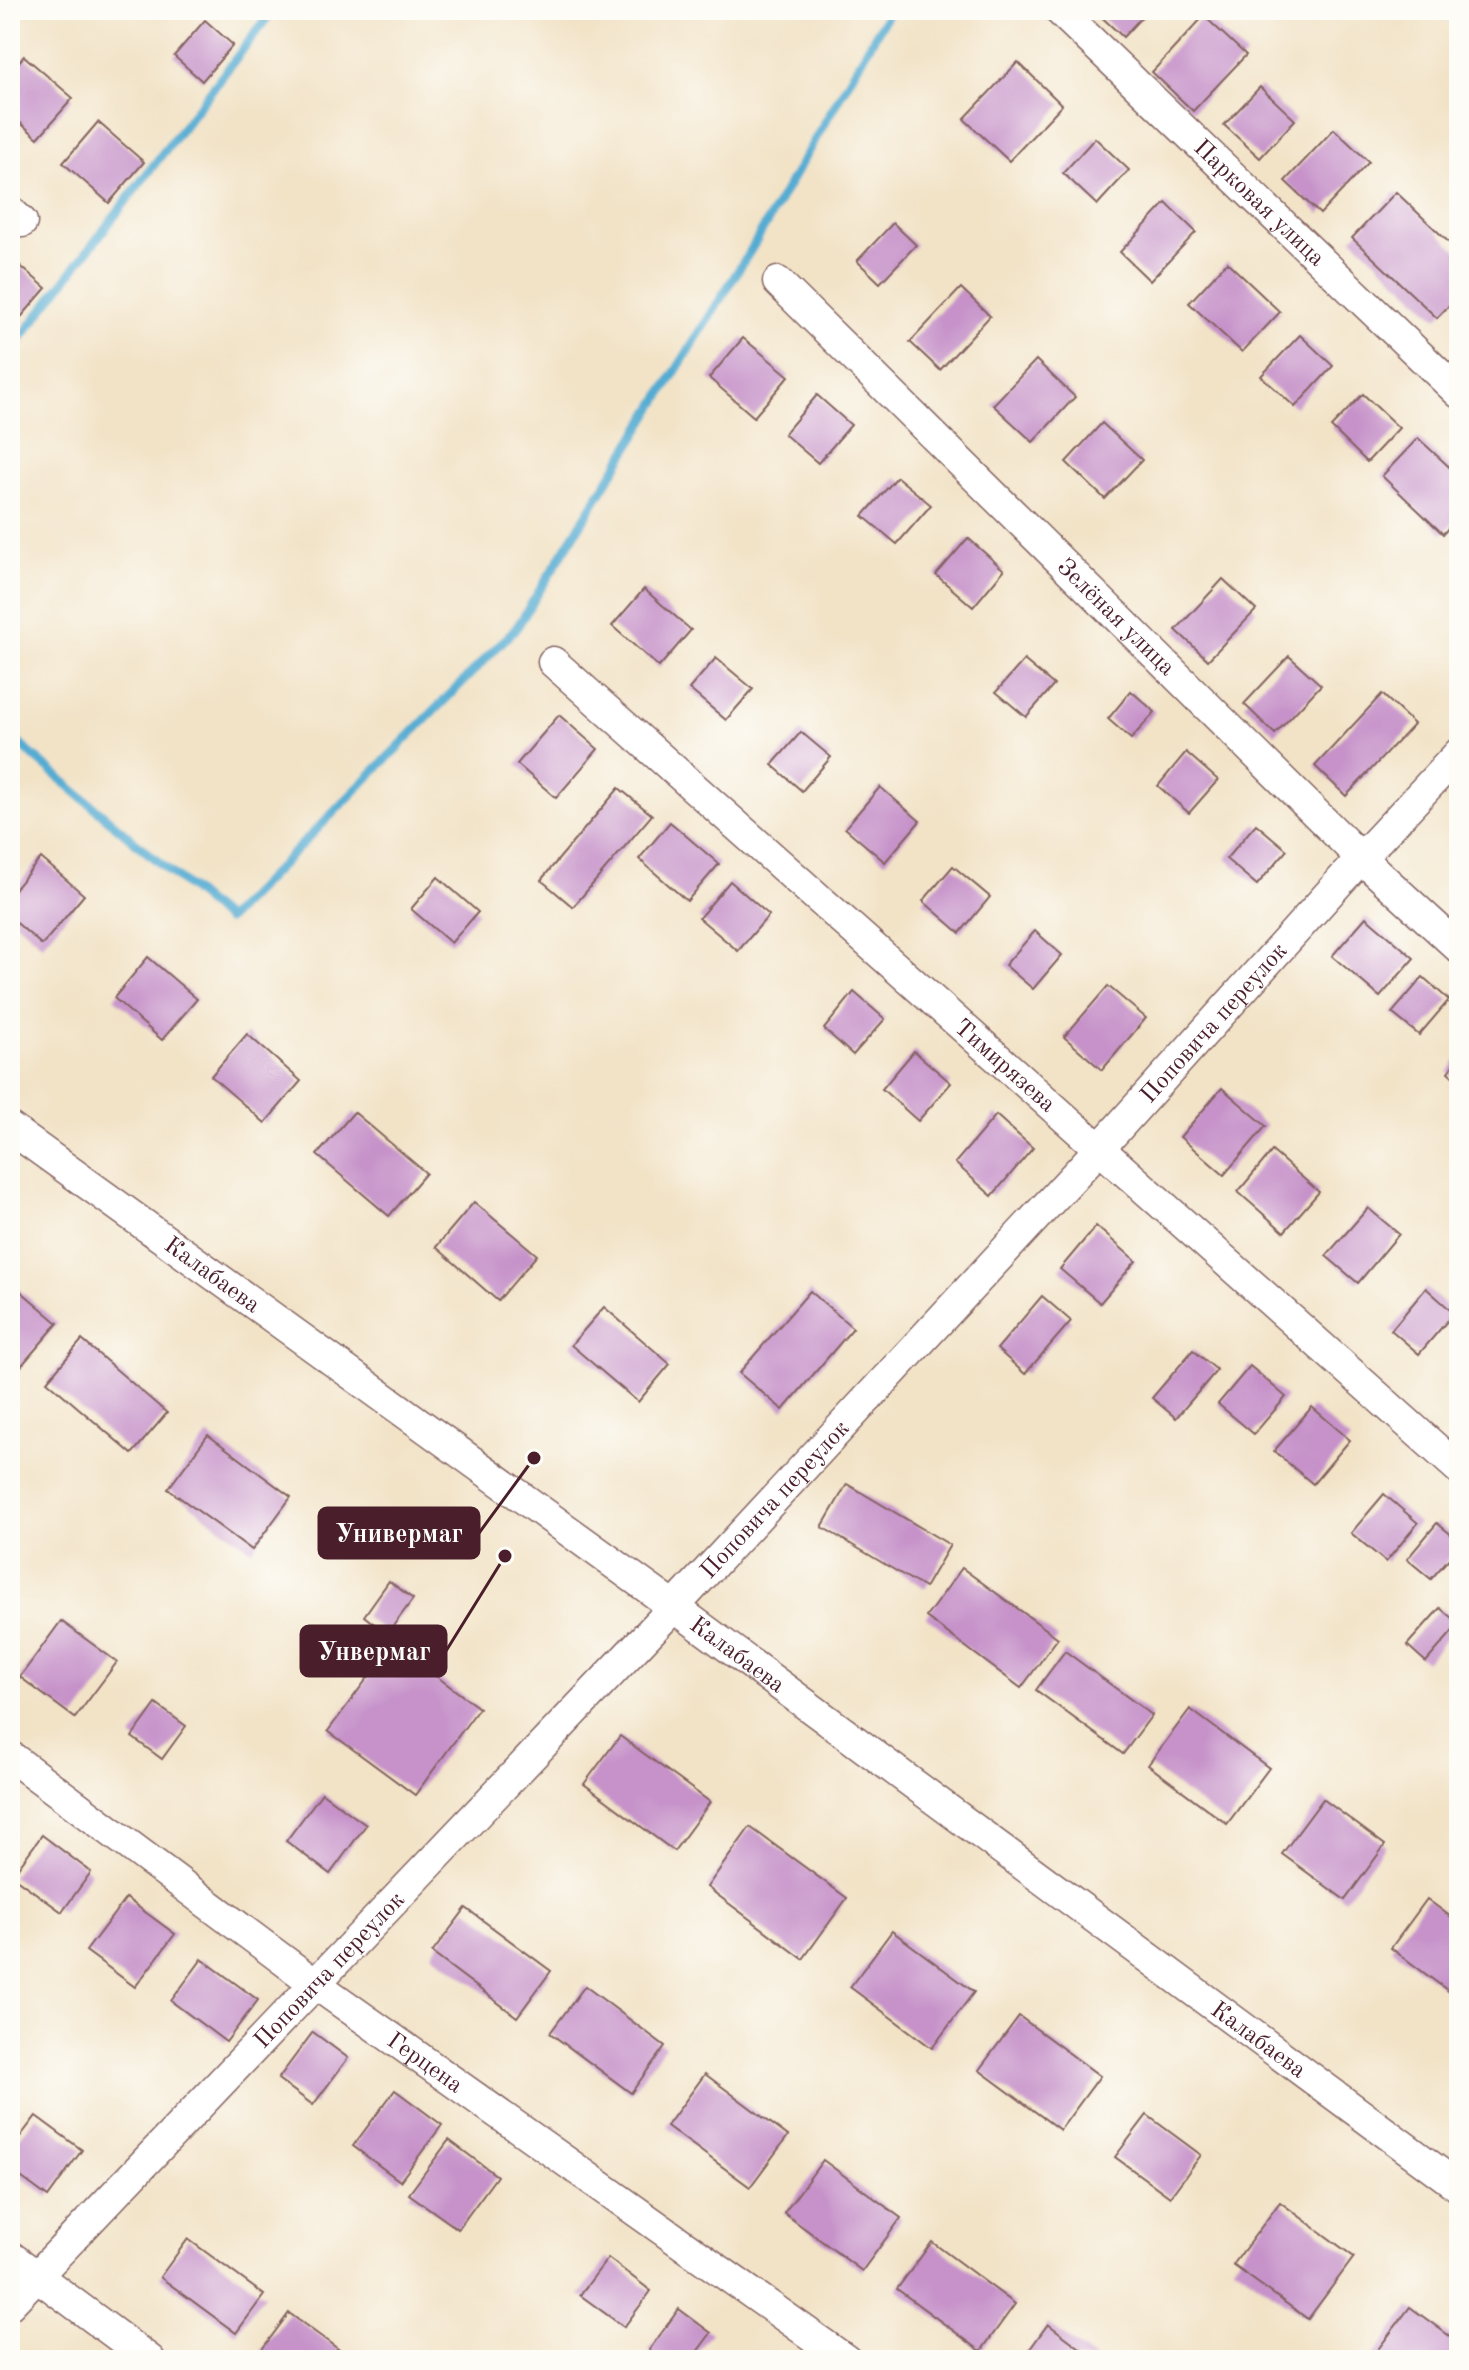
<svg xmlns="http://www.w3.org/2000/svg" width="1469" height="2370" font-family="'Old Standard TT',serif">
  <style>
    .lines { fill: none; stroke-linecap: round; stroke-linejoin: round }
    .stream { stroke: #55acd2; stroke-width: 9 }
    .building { fill: #c692c9 }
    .minor-casing { stroke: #856462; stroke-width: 33 }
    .minor { stroke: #fff; stroke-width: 30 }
    .labels { text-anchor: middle; stroke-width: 6; stroke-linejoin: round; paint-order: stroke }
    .street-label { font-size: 24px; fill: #4a1f2b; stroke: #fdfcf7 }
    .leader { fill: none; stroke: #4a1f2b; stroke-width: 3 }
    .callout-dot { fill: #4a1f2b; stroke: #fdfcf7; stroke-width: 3 }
    .callout { fill: #4a1f2b; stroke: #4a1f2b; stroke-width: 3 }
    .callout-label { font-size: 26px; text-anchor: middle; font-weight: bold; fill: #fff }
  </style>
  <rect width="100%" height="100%" fill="#fdfcf7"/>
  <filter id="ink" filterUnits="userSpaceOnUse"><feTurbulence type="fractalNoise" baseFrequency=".0125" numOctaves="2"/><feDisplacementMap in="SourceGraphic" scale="16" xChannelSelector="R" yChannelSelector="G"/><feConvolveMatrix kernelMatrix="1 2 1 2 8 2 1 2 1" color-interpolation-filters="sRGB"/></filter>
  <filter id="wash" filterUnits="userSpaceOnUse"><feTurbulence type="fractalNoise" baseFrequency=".006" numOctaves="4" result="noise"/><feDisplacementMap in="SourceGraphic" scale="32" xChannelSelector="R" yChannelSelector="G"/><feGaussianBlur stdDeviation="1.8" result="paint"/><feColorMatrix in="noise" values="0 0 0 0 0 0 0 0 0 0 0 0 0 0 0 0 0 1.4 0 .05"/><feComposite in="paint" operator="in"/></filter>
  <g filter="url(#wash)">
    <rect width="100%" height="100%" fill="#f2e3c7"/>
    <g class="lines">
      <g class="stream">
        <path d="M10 352 273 10"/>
        <path d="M10 736 227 920 517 627 752 248 890 10"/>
      </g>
    </g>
    <g id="blocks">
      <g class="building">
        <path d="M1094 10H1148L1123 37Z"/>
        <path d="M1204 16 1246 55 1193 111 1152 72Z"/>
        <path d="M205 20 233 45 202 81 174 56Z"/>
        <path d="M24 56 73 98 38 138 10 114V72Z"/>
        <path d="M1018 62 1062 105 1009 161 964 119Z"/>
        <path d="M1260 87 1295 120 1260 158 1224 125Z"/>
        <path d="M98 122 144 162 109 203 63 163Z"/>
        <path d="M1334 129 1369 162 1320 214 1285 181Z"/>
        <path d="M1095 138 1129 170 1097 205 1063 173Z"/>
        <path d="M1396 192 1459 252V295L1437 318 1352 238Z"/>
        <path d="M1166 203 1196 232 1150 281 1120 252Z"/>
        <path d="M893 223 916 245 880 283 857 261Z"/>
        <path d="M10 257 46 288 10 330Z"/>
        <path d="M1227 262 1280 312 1242 352 1189 303Z"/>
        <path d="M961 288 990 316 940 370 910 342Z"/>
        <path d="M1300 335 1333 366 1295 407 1261 376Z"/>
        <path d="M743 338 789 376 754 417 709 378Z"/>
        <path d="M1036 360 1075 397 1033 442 993 405Z"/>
        <path d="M1363 394 1399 428 1367 462 1331 427Z"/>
        <path d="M817 395 851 425 818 463 784 434Z"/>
        <path d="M1102 423 1142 460 1105 499 1066 462Z"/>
        <path d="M1418 438 1459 476V516L1443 534 1382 476Z"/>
        <path d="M897 477 931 505 897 544 863 516Z"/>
        <path d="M968 538 1004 570 973 607 936 575Z"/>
        <path d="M1223 579 1256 610 1208 660 1176 630Z"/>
        <path d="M644 589 691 630 659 667 612 626Z"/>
        <path d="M1289 656 1321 685 1275 734 1244 704Z"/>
        <path d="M716 658 753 689 726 720 689 689Z"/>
        <path d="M1024 660 1054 685 1026 717 996 692Z"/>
        <path d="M1131 691 1155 712 1131 739 1108 719Z"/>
        <path d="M1382 694 1414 724 1346 796 1315 766Z"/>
        <path d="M559 715 598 749 556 798 517 764Z"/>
        <path d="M801 732 831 757 802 791 772 765Z"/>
        <path d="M1186 752 1218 780 1189 813 1158 786Z"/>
        <path d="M880 787 920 821 885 862 845 828Z"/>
        <path d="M619 788 652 815 573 907 541 880Z"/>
        <path d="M670 822 719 864 687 901 639 859Z"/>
        <path d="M1256 824 1287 850 1257 885 1226 859Z"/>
        <path d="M41 858 84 895 42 945 10 917V894Z"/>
        <path d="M953 866 990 897 960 933 923 901Z"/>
        <path d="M438 877 478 912 451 943 411 909Z"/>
        <path d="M730 881 769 915 738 951 699 918Z"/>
        <path d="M1366 917 1414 958 1380 997 1332 956Z"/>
        <path d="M1035 931 1062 955 1033 989 1005 965Z"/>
        <path d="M148 957 197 999 162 1040 114 998Z"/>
        <path d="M1423 977 1449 1000 1419 1035 1392 1013Z"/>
        <path d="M1108 986 1146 1018 1102 1070 1064 1037Z"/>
        <path d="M854 992 885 1019 853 1055 824 1029Z"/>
        <path d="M247 1034 301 1081 265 1123 211 1076Z"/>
        <path d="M914 1051 951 1083 918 1121 882 1089Z"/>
        <path d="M1459 1058V1082L1448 1072Z"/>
        <path d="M1222 1088 1266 1126 1224 1175 1180 1137Z"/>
        <path d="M354 1112 426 1173 389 1216 317 1155Z"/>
        <path d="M996 1115 1033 1148 992 1196 955 1163Z"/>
        <path d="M1272 1151 1319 1192 1284 1232 1238 1192Z"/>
        <path d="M474 1202 537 1255 498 1301 436 1247Z"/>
        <path d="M1368 1208 1399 1234 1358 1283 1326 1256Z"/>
        <path d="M1096 1226 1136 1261 1100 1303 1060 1269Z"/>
        <path d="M10 1282 58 1323 16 1372 10 1367Z"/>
        <path d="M1426 1288 1454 1313 1419 1354 1391 1330Z"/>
        <path d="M810 1291 853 1328 783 1410 739 1373Z"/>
        <path d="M1042 1296 1071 1321 1025 1374 997 1349Z"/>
        <path d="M604 1307 670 1364 638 1402 571 1345Z"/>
        <path d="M82 1340 167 1413 132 1454 47 1381Z"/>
        <path d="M1193 1350 1217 1370 1176 1418 1152 1398Z"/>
        <path d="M1250 1366 1286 1397 1254 1434 1218 1404Z"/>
        <path d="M1312 1407 1350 1440 1313 1484 1274 1451Z"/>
        <path d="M208 1435 291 1497 252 1550 168 1489Z"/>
        <path d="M847 1484 950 1545 925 1588 822 1527Z"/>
        <path d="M1384 1494 1418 1523 1386 1562 1351 1533Z"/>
        <path d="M1437 1523 1459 1541V1547L1431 1579 1407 1559Z"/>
        <path d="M962 1568 1058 1638 1021 1688 926 1617Z"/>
        <path d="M389 1581 413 1599 387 1634 364 1616Z"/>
        <path d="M1440 1608 1459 1624 1426 1662 1407 1645Z"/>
        <path d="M61 1621 117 1662 75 1718 20 1677Z"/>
        <path d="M393 1644 479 1708 415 1795 328 1731Z"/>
        <path d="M1065 1651 1152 1715 1123 1754 1036 1690Z"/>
        <path d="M156 1704 186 1726 162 1759 132 1737Z"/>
        <path d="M1190 1709 1269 1768 1227 1824 1148 1765Z"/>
        <path d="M620 1736 710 1802 674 1851 584 1784Z"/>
        <path d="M322 1793 366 1825 330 1874 286 1841Z"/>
        <path d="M1323 1799 1385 1845 1345 1900 1282 1854Z"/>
        <path d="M750 1827 847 1898 803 1959 707 1887Z"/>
        <path d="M42 1835 91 1872 62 1912 12 1876Z"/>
        <path d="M126 1898 175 1934 135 1987 86 1951Z"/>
        <path d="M1427 1899 1459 1923V1999L1391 1948Z"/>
        <path d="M466 1908 551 1971 517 2017 432 1953Z"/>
        <path d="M892 1931 974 1992 932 2048 850 1987Z"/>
        <path d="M202 1959 258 2000 226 2042 171 2001Z"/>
        <path d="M585 1986 665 2046 631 2093 550 2033Z"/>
        <path d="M1019 2016 1100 2076 1060 2130 979 2070Z"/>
        <path d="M313 2032 348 2058 313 2105 278 2079Z"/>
        <path d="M705 2074 788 2136 750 2187 667 2126Z"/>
        <path d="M395 2090 442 2125 400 2181 353 2146Z"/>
        <path d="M1147 2115 1201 2155 1170 2197 1115 2157Z"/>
        <path d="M36 2116 82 2150 48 2197 10 2169V2150Z"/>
        <path d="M449 2140 497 2176 458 2229 409 2194Z"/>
        <path d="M823 2160 901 2218 862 2271 784 2213Z"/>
        <path d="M1280 2202 1354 2257 1308 2319 1233 2265Z"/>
        <path d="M188 2239 264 2295 236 2333 160 2277Z"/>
        <path d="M932 2242 1015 2304 981 2351 897 2289Z"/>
        <path d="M608 2258 651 2291 624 2327 580 2295Z"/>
        <path d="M1410 2307 1459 2343V2360H1380L1373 2356Z"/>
        <path d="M679 2309 711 2333 691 2360H662L649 2350Z"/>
        <path d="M289 2313 353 2360H254Z"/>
        <path d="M1048 2324 1096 2360H1022Z"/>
      </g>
    </g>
  </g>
  <g filter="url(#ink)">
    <use href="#blocks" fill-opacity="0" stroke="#856462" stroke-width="2"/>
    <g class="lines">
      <g class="minor-casing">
        <g id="minor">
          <path id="s1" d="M1059 10 1459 393"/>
          <path d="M10 211 22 222"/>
          <path id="s2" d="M778 282 1361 858 1459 948"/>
          <path id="s3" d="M553 662 1459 1469"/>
          <path id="s4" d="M10 1128 674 1607 1459 2187"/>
          <path id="s5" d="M10 1756 314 1983 846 2360"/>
          <path d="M10 2256 150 2360"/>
          <path id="s6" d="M10 2304 674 1607 1100 1148 1361 858 1459 753"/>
        </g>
      </g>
      <use href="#minor" class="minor"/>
    </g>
  </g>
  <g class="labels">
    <g class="street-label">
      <text dy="8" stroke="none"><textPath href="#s1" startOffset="278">Парковая улица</textPath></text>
      <text dy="8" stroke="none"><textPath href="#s2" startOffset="476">Зелёная улица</textPath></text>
      <text dy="8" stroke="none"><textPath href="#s6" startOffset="1758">Поповича переулок</textPath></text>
      <text dy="8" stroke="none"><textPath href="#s3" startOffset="606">Тимирязева</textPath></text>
      <text dy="8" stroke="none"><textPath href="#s4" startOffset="250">Калабаева</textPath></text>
      <text dy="8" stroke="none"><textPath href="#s6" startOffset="1110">Поповича переулок</textPath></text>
      <text dy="8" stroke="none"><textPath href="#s4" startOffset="898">Калабаева</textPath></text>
      <text dy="8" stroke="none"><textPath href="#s6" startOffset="462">Поповича переулок</textPath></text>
      <text dy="8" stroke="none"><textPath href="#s4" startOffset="1546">Калабаева</textPath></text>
      <text dy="8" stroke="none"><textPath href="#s5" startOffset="516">Герцена</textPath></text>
    </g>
  </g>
  <path class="leader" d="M534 1458L479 1533M505 1556L446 1651"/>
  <g class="callout-dot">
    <circle cx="534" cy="1458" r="8"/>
    <circle cx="505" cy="1556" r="8"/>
  </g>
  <g class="callout">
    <rect x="319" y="1508" width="160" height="50" rx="8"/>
    <rect x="301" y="1626" width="145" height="50" rx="8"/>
  </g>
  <g class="callout-label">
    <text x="399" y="1542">Универмаг</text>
    <text x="374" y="1660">Унвермаг</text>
  </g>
  <rect width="1469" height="2370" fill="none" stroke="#fdfcf7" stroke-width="40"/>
</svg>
